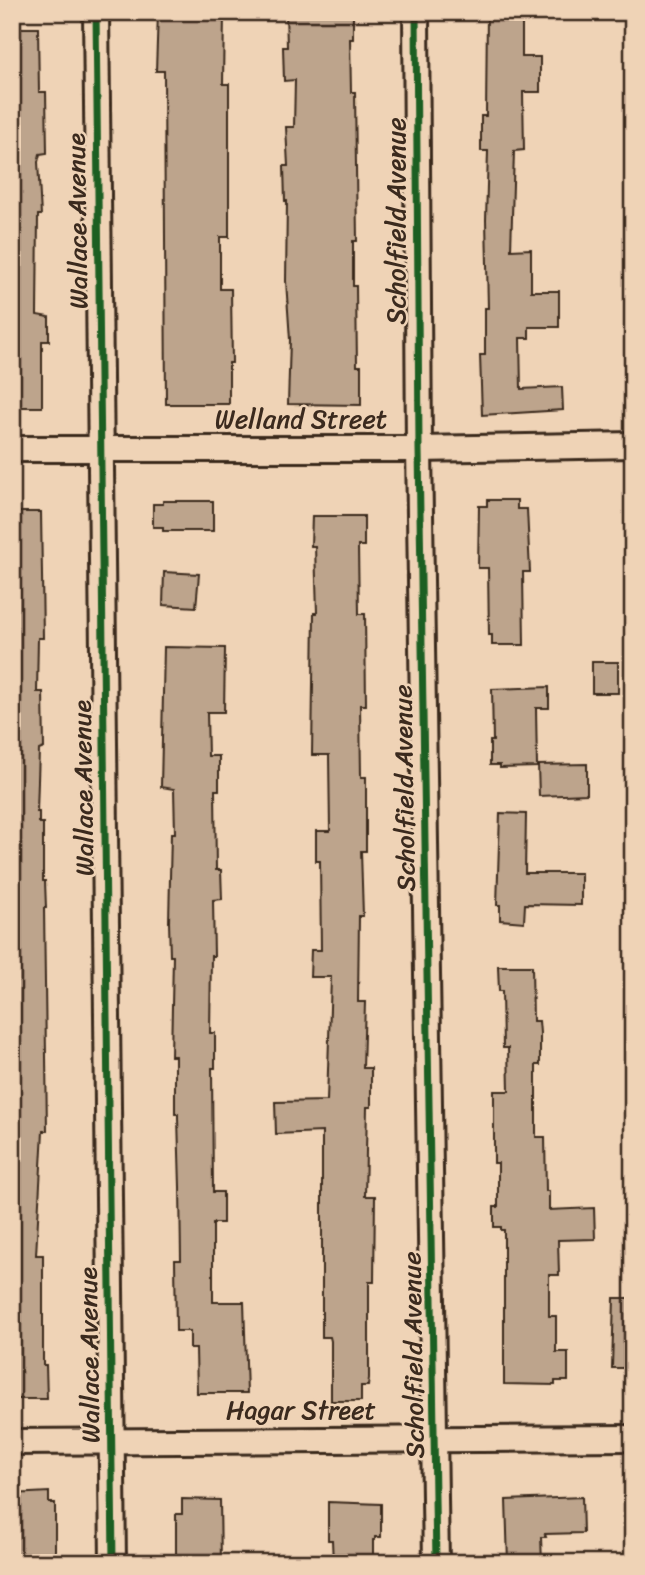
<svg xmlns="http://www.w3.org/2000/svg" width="645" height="1575" font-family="Sriracha,sans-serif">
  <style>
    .building { fill: #bda48c; stroke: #3b2a1e; stroke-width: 2 }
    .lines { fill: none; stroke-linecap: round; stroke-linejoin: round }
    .street-casing { stroke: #3b2a1e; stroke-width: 30 }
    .street { stroke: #efd3b6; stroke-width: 24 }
    .cycleway-casing { stroke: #efd3b6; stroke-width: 11 }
    .cycleway { stroke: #1b5e20; stroke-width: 7 }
    .labels { text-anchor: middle; stroke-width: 5; stroke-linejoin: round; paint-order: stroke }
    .street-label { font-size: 26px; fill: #3b2a1e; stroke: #efd3b6 }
  </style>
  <rect width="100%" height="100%" fill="#efd3b6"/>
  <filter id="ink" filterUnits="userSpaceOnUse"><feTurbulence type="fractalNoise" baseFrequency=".0143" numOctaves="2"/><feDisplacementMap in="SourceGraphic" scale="14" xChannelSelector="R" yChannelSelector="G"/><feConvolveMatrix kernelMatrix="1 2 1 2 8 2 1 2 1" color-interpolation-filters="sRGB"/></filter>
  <g filter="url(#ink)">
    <g class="building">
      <path d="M158 12H224L223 84H229V237H220V289H231L232 363H229V404H166L164 71H156Z"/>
      <path d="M286 12H353V39H350L351 92H355L357 241H353V286H356L357 366H361V405L288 404 290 340 286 281 287 201H285L284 166H288L286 127H294L295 80 284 81 283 47H287Z"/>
      <path d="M487 12H522V57H540V92H523L524 150 514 151 511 250 531 249V291H559V327H529V338H520L521 389 562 387 563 410 482 415 480 355H485V308H488L486 220 488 151H481V116H486Z"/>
      <path d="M12 28H38L39 92H46L47 153 40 154 38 162 41 215H38L37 315 49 317V341H42V407H12Z"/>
      <path d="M487 500H517V509H527L530 572H523L524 645H492V635H489L488 568H478L479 506H487Z"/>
      <path d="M163 501H213V531H163V527H153V504H163Z"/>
      <path d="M12 512H41L43 638H38L37 692H43L44 748 39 750 37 812H39V823H43V881H45L46 908H44L47 1131H43L36 1255H43V1365H46L47 1399H12Z"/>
      <path d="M312 516H364V546H358L359 614H365L366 705H360L361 777H366V851H361L363 916H359L358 1002H365L363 1068H371V1107H367L365 1196H375L374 1282H369V1378L368 1386H361V1401H331V1341L330 1337H322V1132L276 1134 275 1102 327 1101 331 977H310L311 950H321L320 861H316V831H330L329 755H312L314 613H317L315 546H311Z"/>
      <path d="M164 572 199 574 196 607 163 605Z"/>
      <path d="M164 647 225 648 224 712H207L208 756H219V790H215L216 870H221L222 899 213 900 214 956H211L210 1033H215V1068H212L213 1192H223V1223H213V1302H244L247 1393H197L196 1349H190V1331H176L175 1260H181L180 1187 178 1118V1114H175V1056H171L173 956H170L169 922 171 833H175L174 789 161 787Z"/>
      <rect x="592" y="662" width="26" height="31"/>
      <path d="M549 687V708H536L537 767 500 768V765H490V741H493L492 689Z"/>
      <path d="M587 764V794L539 796 538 765Z"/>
      <path d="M500 813 526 814 525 873H581V905L525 904 524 922 500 920V905H497Z"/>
      <path d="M498 966H532L533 1021H539L540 1033V1065H536V1137H545L546 1191H549V1210L594 1208 595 1239 558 1240 559 1275H549V1316H556V1352H568V1381H555V1385L504 1384V1230H501V1227H494V1207H498V1163H494V1091H509L508 1048H503L502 991H499Z"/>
      <path d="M614 1298H633V1368H612Z"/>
      <path d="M49 1492V1503H55V1563H12V1494Z"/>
      <path d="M582 1497 583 1533 545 1534 546 1537H541L542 1563H508L506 1500Z"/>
      <path d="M182 1499 220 1500 221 1563H176V1514H182Z"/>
      <path d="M328 1502 381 1504V1537H375V1540H373V1563H333L332 1540H328Z"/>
    </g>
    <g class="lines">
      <g class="street-casing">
        <g id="street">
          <path d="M96 12 113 1563"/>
          <path d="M416 12 419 449 436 1563"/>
          <path d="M12 449H419L633 445"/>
          <path d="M12 1442 633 1438"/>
        </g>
      </g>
      <use href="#street" class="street"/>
      <g class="cycleway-casing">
        <g id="cycleway">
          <path d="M96 12 113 1563"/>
          <path d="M416 12 419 449 436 1563"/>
        </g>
      </g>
      <use href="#cycleway" class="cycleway"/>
    </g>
  </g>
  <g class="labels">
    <g class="street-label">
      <text transform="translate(77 221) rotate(-91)" y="9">Wallace Avenue</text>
      <text transform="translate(396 221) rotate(-90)" y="9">Scholfield Avenue</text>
      <text x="301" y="428">Welland Street</text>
      <text transform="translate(83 788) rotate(-91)" y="9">Wallace Avenue</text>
      <text transform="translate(404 788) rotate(-91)" y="9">Scholfield Avenue</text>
      <text transform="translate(89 1355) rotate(-91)" y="9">Wallace Avenue</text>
      <text transform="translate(413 1355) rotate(-91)" y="9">Scholfield Avenue</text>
      <text x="301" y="1419">Hagar Street</text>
    </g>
  </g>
  <rect width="645" height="1575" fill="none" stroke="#efd3b6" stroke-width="42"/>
  <rect x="21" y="21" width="603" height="1533" fill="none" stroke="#3b2a1e" stroke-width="2.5" filter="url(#ink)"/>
</svg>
